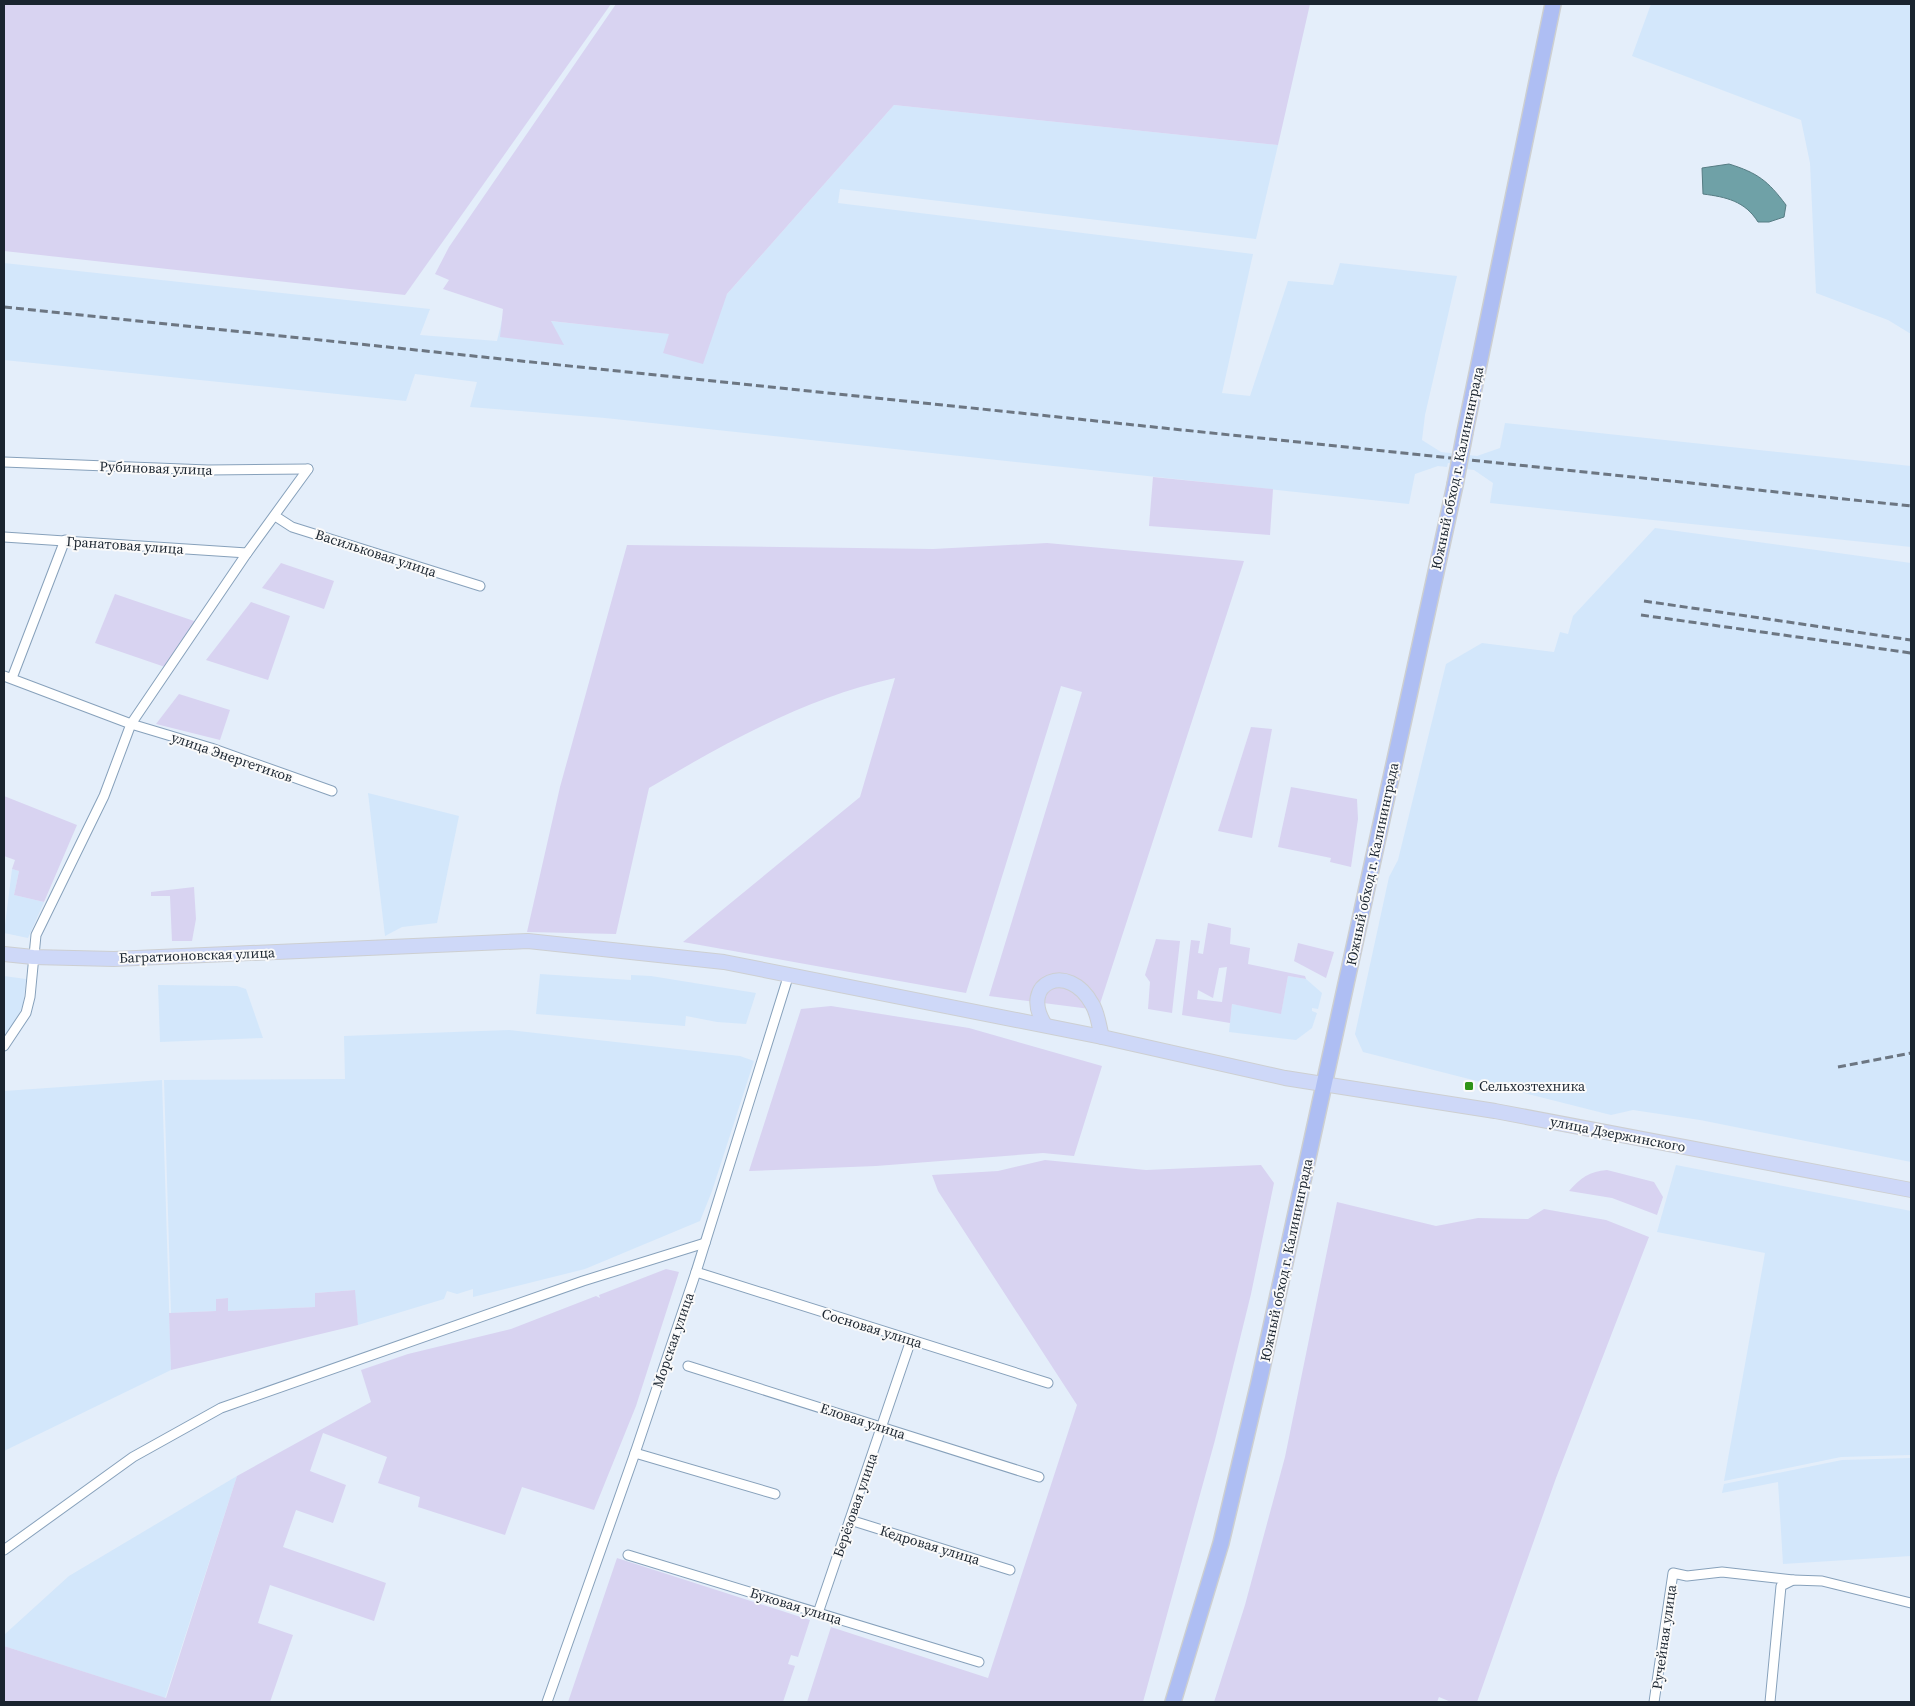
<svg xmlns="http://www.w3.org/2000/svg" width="1915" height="1706" font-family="'Source Serif 4',serif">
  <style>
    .built { fill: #d3e7fb }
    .green { fill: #d8d3f1; fill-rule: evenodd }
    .water { fill: #6fa1a7; stroke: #567c83 }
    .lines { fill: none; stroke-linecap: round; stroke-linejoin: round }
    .street-casing { stroke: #87a1bb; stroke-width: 11 }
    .primary-casing { stroke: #cdcfd1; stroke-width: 16 }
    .highway-casing { stroke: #cdcfd1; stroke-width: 18 }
    .street { stroke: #fff; stroke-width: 9 }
    .primary { stroke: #ced8f8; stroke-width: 14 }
    .highway { stroke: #aebef3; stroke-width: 15 }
    .rail { stroke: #6c7682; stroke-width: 3; stroke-dasharray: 8 4; stroke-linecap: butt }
    .highway-bridge-casing { stroke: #cdcfd1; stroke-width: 18; stroke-linecap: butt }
    .highway-bridge { stroke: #aebef3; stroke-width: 15 }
    .poi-dot { fill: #2f9417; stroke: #fafafa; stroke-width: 2 }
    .labels { text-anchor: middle; stroke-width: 4; stroke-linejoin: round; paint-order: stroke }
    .street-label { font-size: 14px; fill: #1a242f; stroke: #fafafa }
    .poi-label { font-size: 14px; fill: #1a242f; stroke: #fafafa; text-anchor: start }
  </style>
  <rect width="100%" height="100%" fill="#e4eefa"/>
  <g class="built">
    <path d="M1651 4H1911V334L1888 320 1816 293 1810 163 1801 120 1632 56Z"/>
    <path d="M894 105 1278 145 1256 239 840 189 838 203 1253 254 1222 393 1250 396 1288 281 1333 285 1340 263 1457 276 1425 415 1422 440 1441 452 1477 456 1500 448 1505 423 1911 466V547L1490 503 1493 483 1474 470 1465 469 1466 465 1448 463 1447 467 1438 466 1415 474 1409 504 605 418 470 407 477 382 415 374 406 401 4 360V263L430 309 420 335 497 341 503 316 690 336Z"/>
    <path d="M1655 528 1911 563V1162L1700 1120 1633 1110 1611 1115 1363 1052 1355 1034 1389 877 1398 860 1446 664 1482 643 1554 652 1560 632 1568 634 1573 616Z"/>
    <path d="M368 793 459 816 437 923 402 927 385 936Z"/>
    <path d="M12 869 19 871 14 895 44 902 28 938 4 933Z"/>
    <path d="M540 974 631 980V975L651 976 756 993 746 1024 717 1022 686 1016 685 1026 536 1014Z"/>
    <path d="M4 976 26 979 23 1004 18 1017 4 1040Z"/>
    <path d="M1288 976 1306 979 1322 993 1318 1009 1312 1008V1011L1317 1013 1312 1028 1296 1040 1229 1032 1232 1004 1281 1013Z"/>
    <path d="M158 985 237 986 246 989 263 1038 160 1042Z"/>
    <path d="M509 1030 740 1056 754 1061 712 1191 700 1221 585 1269 473 1297V1289L457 1294 447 1291 444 1299 358 1325 354 1290 315 1293V1307L228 1311V1298L216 1299 217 1311 171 1313 164 1080 345 1079 344 1036Z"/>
    <path d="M162 1080 171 1370 4 1451V1091Z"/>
    <path d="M1676 1165 1911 1211V1455L1841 1457 1724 1481 1765 1253 1657 1232Z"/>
    <path d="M1911 1458V1556L1783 1564 1778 1482 1722 1493 1724 1484 1842 1460Z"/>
    <path d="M237 1476 165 1698 4 1646V1635L69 1576Z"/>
  </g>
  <g class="green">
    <path d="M4 4H611L405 295 4 251Z"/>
    <path d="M616 4H1310L1278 145 894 105 727 294 703 364 663 353 669 334 551 321 564 345 500 337 503 309 443 289 449 280 435 274 449 247Z"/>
    <path d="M1153 477 1273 489 1270 535 1149 526Z"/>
    <path d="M1047 543 1244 561 1098 1010 989 996 1082 692 1061 686 966 993 683 942 860 797 895 678C805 698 727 742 649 788L616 934 527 932 560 787 627 545 933 549Z"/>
    <path d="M281 563 334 581 324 609 262 588Z"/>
    <path d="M115 594 197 622 165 667 95 643Z"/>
    <path d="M251 602 290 616 268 680 206 660Z"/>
    <path d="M179 694 230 710 220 740 156 724Z"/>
    <path d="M1251 727 1272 729 1252 838 1218 831Z"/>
    <path d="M1291 787 1357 799 1358 819 1351 867 1330 862 1331 858 1278 847Z"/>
    <path d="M4 796 77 825 44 902 14 895 19 871 12 869 15 860 4 856Z"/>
    <path d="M194 887 196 919 192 941H172L170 896H151V892Z"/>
    <path d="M1208 923 1231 928 1230 944 1250 948 1248 964 1305 976 1306 979 1288 976 1281 1014 1232 1004 1230 1023 1182 1015 1191 940 1200 941 1198 953 1203 954ZM1227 967 1222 1002 1197 999 1198 990 1213 998 1219 968Z"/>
    <path d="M1156 939 1180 941 1172 1013 1148 1009 1150 982 1145 975Z"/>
    <path d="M1298 943 1334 952 1326 978 1294 961Z"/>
    <path d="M831 1006 969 1028 1102 1066 1074 1156 1043 1153 876 1166 749 1171 801 1009Z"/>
    <path d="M1045 1160 1146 1170 1261 1165 1274 1183 1251 1294 1215 1440 1143 1702H807L831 1627 988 1678 1077 1405 938 1191 932 1175 998 1171Z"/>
    <path d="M1607 1170 1654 1182 1663 1197 1657 1215 1612 1198 1569 1191C1580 1178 1590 1171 1607 1170Z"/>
    <path d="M1337 1202 1436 1226 1478 1218 1528 1219 1544 1209 1606 1220 1649 1237 1556 1478 1477 1702H1451L1439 1697 1437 1702H1214L1245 1605 1285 1457Z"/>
    <path d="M666 1269 679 1272 636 1406 594 1510 522 1487 505 1535 418 1507 420 1497 378 1483 387 1457 323 1433 310 1471 346 1485 333 1523 296 1510 283 1547 386 1583 374 1621 270 1585 258 1623 293 1635 270 1702H4V1646L166 1698 237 1476 371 1402 361 1370 408 1354 511 1329 596 1296 600 1298 599 1295Z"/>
    <path d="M355 1290 358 1325 171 1370 169 1313 216 1311V1299L228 1298V1311L315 1307V1293Z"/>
    <path d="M617 1558 810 1620 798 1657 791 1655 788 1664 795 1666 783 1702H568Z"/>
  </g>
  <path class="water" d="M1729 164C1758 173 1768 181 1786 205L1784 217 1769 222H1758C1745 201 1726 197 1703 194L1702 168Z"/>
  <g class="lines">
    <g class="street-casing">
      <g id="street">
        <path d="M4 462 208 470 308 469"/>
        <path d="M275 516 292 527 480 586"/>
        <path d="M4 537 247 553"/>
        <path d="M4 676 131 724 211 748 332 791"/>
        <path d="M12 678 65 540"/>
        <path d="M4 1046 26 1013 30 997 36 935 104 796 131 724 247 553 308 469"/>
        <path d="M696 1272 1048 1383"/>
        <path d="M688 1366 1039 1477"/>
        <path d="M635 1453 775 1494"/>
        <path d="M850 1520 1010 1570"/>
        <path d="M4 1550 133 1457 221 1408 583 1281 705 1243"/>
        <path d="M628 1555 979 1662"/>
        <path d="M818 1613 911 1340"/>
        <path d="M547 1702 635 1453 696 1272 789 974"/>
        <path d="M1654 1702 1673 1573 1687 1576 1722 1572 1793 1580"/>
        <path d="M1770 1702 1781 1586 1793 1580 1822 1581 1911 1603"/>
      </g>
    </g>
    <g class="primary-casing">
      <g id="primary">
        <path d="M4 954 33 957 114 959 528 941 724 962 1102 1037 1285 1078 1495 1111 1911 1190"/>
        <path d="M1045 1025C1018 982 1069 961 1092 1004 1098 1013 1099 1027 1102 1037"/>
      </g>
    </g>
    <g class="highway-casing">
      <g id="highway">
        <path d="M1465 432 1553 4"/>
        <path d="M1173 1702 1221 1543 1259 1382 1455 485"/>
      </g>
    </g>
    <use href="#street" class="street"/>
    <use href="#primary" class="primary"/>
    <use href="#highway" class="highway"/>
    <g class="rail">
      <path d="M4 307 1911 506"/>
      <path d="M1644 601 1911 640"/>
      <path d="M1641 615 1911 653"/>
      <path d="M1838 1067 1911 1053"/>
    </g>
    <g class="highway-bridge-casing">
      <path id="highway-bridge" d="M1455 485 1465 432"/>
    </g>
    <use href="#highway-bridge" class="highway-bridge"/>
  </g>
  <rect class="poi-dot" x="1464" y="1081" width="10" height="10" rx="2.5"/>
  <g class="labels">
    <g class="street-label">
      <text transform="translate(156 468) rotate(2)" y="5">Рубиновая улица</text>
      <text transform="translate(1457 468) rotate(-78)" y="5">Южный обход г. Калининграда</text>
      <text transform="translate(125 545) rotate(4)" y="5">Гранатовая улица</text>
      <text transform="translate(376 553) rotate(18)" y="5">Васильковая улица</text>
      <text transform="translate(232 757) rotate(19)" y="5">улица Энергетиков</text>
      <text transform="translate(1372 864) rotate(-78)" y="5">Южный обход г. Калининграда</text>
      <text transform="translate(197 955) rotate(-2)" y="5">Багратионовская улица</text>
      <text transform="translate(1618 1134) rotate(11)" y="5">улица Дзержинского</text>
      <text transform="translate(1286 1260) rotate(-78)" y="5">Южный обход г. Калининграда</text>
      <text transform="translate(872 1328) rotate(17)" y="5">Сосновая улица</text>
      <text transform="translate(673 1340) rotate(-71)" y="5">Морская улица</text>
      <text transform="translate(863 1421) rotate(18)" y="5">Еловая улица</text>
      <text transform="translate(855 1505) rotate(-71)" y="5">Берёзовая улица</text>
      <text transform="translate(930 1545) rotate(17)" y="5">Кедровая улица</text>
      <text transform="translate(796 1606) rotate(17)" y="5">Буковая улица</text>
      <text transform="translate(1664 1637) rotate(-82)" y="5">Ручейная улица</text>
    </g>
    <g class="poi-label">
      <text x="1479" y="1091">Сельхозтехника</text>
    </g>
  </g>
  <rect width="1915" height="1706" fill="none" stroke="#1a242f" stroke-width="10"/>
</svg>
